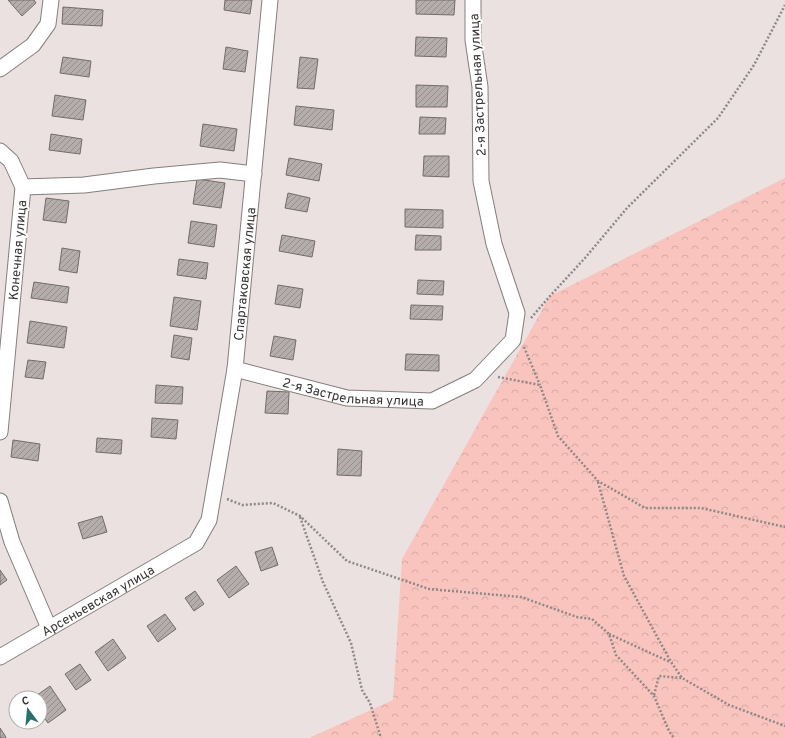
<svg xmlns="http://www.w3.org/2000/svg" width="785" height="738" font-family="Overpass,sans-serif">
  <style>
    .forest { fill: url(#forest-crowns) }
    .building { fill: url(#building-hatch); stroke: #736c6b }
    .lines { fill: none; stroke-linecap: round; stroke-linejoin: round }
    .street-casing { stroke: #867e7e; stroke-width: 17 }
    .path { stroke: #8e8887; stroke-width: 2.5; stroke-dasharray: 2 2; stroke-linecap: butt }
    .street { stroke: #fff; stroke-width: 15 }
    .labels { text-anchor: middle; stroke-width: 4; stroke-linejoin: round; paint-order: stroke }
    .street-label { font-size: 13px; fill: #373433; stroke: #fff }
  </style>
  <defs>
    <pattern id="forest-crowns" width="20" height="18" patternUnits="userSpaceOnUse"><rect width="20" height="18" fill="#fac4be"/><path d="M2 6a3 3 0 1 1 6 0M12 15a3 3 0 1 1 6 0" fill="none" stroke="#d7a9a4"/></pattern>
    <pattern id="building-hatch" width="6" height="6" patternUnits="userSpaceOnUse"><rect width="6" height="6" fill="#b5adac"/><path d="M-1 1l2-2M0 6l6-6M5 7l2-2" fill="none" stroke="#948e8d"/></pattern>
  </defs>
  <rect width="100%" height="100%" fill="#eae1e0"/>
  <path class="forest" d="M785 178V738H309L393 700 402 559 550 296Z"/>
  <g class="building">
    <path d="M8 0H34L36 3 22 16Z"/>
    <path d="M225 0H252L250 14 224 10Z"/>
    <path d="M416 0H455L454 15 416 14Z"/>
    <path d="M63 7 103 10 102 26 62 24Z"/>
    <path d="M416 37 447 38 446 57 415 56Z"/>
    <path d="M226 47 248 51 245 72 223 69Z"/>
    <path d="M63 57 91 61 89 77 60 73Z"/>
    <path d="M300 57 318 59 314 89 297 88Z"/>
    <path d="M416 85 448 86 447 107H416Z"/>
    <path d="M55 95 86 100 83 120 52 116Z"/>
    <path d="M296 106 334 110 332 130 294 125Z"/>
    <path d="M420 117 446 118 445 134H419Z"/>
    <path d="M203 124 237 129 234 151 200 146Z"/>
    <path d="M51 134 82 139 80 154 49 150Z"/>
    <path d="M424 156H449V177L423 176Z"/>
    <path d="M289 158 322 164 319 181 286 175Z"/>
    <path d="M197 179 225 183 221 208 193 204Z"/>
    <path d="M288 193 310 198 307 212 285 208Z"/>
    <path d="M46 198 69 201 66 223 43 220Z"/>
    <path d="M405 209 443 210V228L405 227Z"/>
    <path d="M191 221 217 225 214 247 188 243Z"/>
    <path d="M282 235 315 241 312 257 279 251Z"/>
    <path d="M416 235 441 236V250H415Z"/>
    <path d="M62 248 80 251 77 273 59 270Z"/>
    <path d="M179 259 208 263 206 279 177 275Z"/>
    <path d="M418 280 444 281 443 295 417 294Z"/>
    <path d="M34 282 69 287 67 303 31 298Z"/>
    <path d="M278 285 303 289 300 308 275 304Z"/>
    <path d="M174 297 201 301 197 330 170 326Z"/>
    <path d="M411 305 443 306 442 320 410 319Z"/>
    <path d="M30 321 67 327 64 348 27 343Z"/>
    <path d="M174 335 192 338 189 360 171 357Z"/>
    <path d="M274 336 296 340 293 360 270 356Z"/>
    <path d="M406 354 439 355V371L405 370Z"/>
    <path d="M28 360 46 362 43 379 25 377Z"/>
    <path d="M156 385 183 387 182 404 155 403Z"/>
    <path d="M267 391 289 392 288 414 265 413Z"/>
    <path d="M152 418 178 420 176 439 151 437Z"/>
    <path d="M97 438 122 440 121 454 96 452Z"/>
    <path d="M13 440 40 444 38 461 11 457Z"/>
    <path d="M338 449 362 451 361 476 337 475Z"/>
    <path d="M102 516 107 532 83 539 78 523Z"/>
    <path d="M272 547 278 565 261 571 255 552Z"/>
    <path d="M236 566 249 584 229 598 217 580Z"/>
    <path d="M0 570 7 580 0 585Z"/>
    <path d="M195 591 204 604 194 611 185 598Z"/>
    <path d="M165 614 176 629 158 642 147 626Z"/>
    <path d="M113 639 126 658 108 671 95 652Z"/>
    <path d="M80 664 91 680 76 690 65 674Z"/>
    <path d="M50 686 66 710 48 723 40 712V698H33Z"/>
    <path d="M0 728 6 737 5 738H0Z"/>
  </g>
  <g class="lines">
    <g class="street-casing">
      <g id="street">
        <path d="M0 69 33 45 48 24 51 0"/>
        <path d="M0 151 11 161 23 187 0 432"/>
        <path d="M23 187 84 185 154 176 220 170 254 174"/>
        <path id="s1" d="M235 369 347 398 432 401 475 380 513 340 517 313 494 244 481 181 480 87 473 40V0"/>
        <path d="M0 501 12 542 49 628"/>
        <path id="s2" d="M0 657 196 543 209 520 235 369 270 0"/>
      </g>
    </g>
    <g class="path">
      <path d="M531 318 550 296 585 258 627 208 718 118 754 65 785 5"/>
      <path d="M524 347 540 385"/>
      <path d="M498 377 540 385 558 436 598 481 645 508H701L785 527"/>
      <path d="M598 482 624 576 671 662 682 678 729 705 785 726"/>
      <path d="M227 499 242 505 273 503 300 516 347 561 429 589 521 597 577 617 592 619 609 634 616 655 654 696 669 731 674 738"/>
      <path d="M300 517 323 582 351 643 362 690 370 703 381 738"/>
      <path d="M609 634 670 662"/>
      <path d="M654 695 659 676 682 678"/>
    </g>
    <use href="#street" class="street"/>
  </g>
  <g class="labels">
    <g class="street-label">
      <text transform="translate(477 85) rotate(-93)" y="5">2-я Застрельная улица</text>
      <text transform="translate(17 250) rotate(-85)" y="5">Конечная улица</text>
      <text dy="5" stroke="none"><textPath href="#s2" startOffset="502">Спартаковская улица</textPath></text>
      <text dy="5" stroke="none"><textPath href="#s1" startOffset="121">2-я Застрельная улица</textPath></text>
      <text dy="5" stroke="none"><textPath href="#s2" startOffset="113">Арсеньевская улица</textPath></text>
    </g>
  </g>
  <g transform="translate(28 710) rotate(344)"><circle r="19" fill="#ffffff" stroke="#afaead"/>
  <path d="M0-3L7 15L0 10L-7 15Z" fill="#26716e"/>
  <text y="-6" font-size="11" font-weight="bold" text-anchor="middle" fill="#373433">С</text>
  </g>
</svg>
